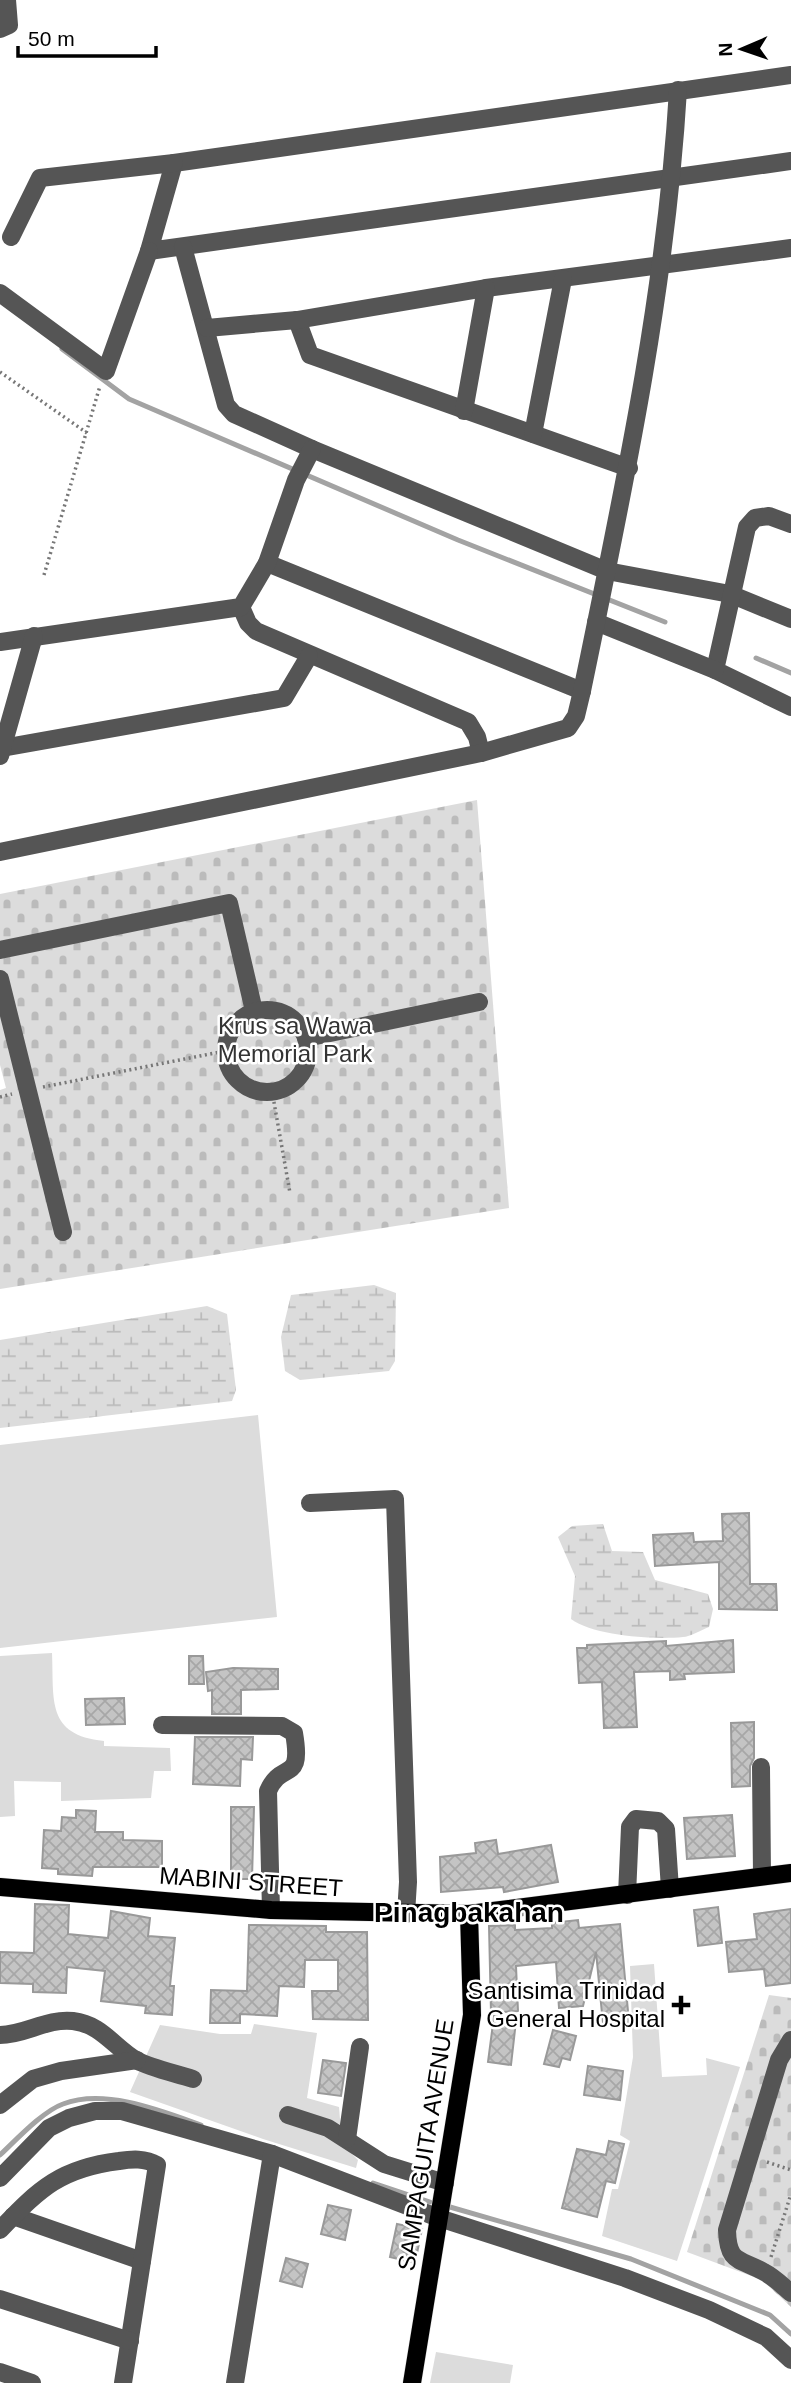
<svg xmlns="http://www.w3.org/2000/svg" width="791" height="2383" font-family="Helvetica,sans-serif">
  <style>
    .grass { fill: #dcdcdc }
    .wetland { fill: url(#wetland-marsh) }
    .cemetery { fill: url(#cemetery-stones) }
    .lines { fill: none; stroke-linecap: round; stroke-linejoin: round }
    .stream { stroke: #a3a3a3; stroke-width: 5 }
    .building { fill: url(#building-cross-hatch); stroke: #999; stroke-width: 2 }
    .major-casing { stroke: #dbdbdb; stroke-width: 19 }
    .path { stroke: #777; stroke-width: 3.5; stroke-dasharray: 2 3.5; stroke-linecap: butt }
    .minor { stroke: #555; stroke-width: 18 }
    .major { stroke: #000; stroke-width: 18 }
    .poi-dot { fill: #000; stroke: #fff; stroke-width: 2.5 }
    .labels { text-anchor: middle; stroke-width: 5; stroke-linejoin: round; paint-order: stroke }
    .park-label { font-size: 24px; fill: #333; stroke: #fff }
    .street-label { font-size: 24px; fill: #000; stroke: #fff }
    .poi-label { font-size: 24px; fill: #000; stroke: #fff; text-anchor: end }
    .quarter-label { font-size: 28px; font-weight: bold; fill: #000; stroke: #fff }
  </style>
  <defs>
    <pattern id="wetland-marsh" width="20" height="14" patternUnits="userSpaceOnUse" patternTransform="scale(1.75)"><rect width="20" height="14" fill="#dcdcdc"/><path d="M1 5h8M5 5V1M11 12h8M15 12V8" fill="none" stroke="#bbb"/></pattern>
    <pattern id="cemetery-stones" width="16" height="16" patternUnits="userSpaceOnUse" patternTransform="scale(1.75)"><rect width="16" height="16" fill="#dcdcdc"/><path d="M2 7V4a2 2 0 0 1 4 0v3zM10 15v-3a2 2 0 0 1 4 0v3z" fill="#bbb"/></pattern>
    <pattern id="building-cross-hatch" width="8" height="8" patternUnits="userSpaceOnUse" patternTransform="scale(1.75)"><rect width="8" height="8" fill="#c4c4c4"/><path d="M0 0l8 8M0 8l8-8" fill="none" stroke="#a7a7a7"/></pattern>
  </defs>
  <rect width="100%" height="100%" fill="#fff"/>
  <g class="grass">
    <path d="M258 1415 277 1617 0 1648V1445Z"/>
    <path d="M52 1653C54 1700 46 1735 104 1741V1746L170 1748 171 1771H154L151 1798 61 1801V1782L14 1781 15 1816 0 1817V1656Z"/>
    <path d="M654 1964 662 2077 707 2075 706 2058 740 2067 677 2261 602 2236 612 2189H618L630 2141 620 2135 633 2057 630 1966Z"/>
    <path d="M254 2024 317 2033 307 2098 339 2107 342 2144 358 2160 356 2168 263 2139 130 2092 160 2025 220 2034H251Z"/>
    <path d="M436 2352 513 2365 510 2383H430Z"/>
  </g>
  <g class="wetland">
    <path d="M374 1285 396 1293 395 1361 389 1371 300 1380 285 1371 281 1337 291 1295Z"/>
    <path d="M207 1306 227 1314 236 1390 232 1401 0 1428V1340Z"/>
    <path d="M603 1524 612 1551 643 1552 655 1580 708 1594 713 1609 709 1627C701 1630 692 1636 683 1637 654 1640 594 1636 571 1619L575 1576 558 1537 572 1526Z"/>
  </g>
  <g class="cemetery">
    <path d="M477 800 509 1208 0 1289V1090L6 1088 0 1065V894Z"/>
    <path d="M769 1995 791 1998V2307L762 2280 687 2252Z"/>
  </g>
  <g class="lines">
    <g class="stream">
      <path d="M62 349 129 399 458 540 665 622"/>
      <path d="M756 658 791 673"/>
      <path d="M0 2155C16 2140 43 2111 63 2104 105 2088 162 2111 201 2125"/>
      <path d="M373 2183 430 2202"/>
      <path d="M450 2207 631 2259 770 2315 791 2334"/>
    </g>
  </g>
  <g class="building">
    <path d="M749 1513 750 1584H776L777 1610 719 1609V1562L655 1566 653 1535 693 1533 694 1542 723 1541 722 1514Z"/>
    <path d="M733 1640 734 1672 684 1674 685 1679 670 1680V1671L634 1672 637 1727 604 1728 602 1682 579 1683 577 1648H587V1645L666 1641V1646Z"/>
    <path d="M189 1656H203L204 1684H189Z"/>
    <path d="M233 1668 278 1669V1689L241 1690V1714H212V1690L208 1691 206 1672Z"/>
    <path d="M124 1698 125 1724 86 1725 85 1699Z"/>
    <path d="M754 1722V1758L750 1766V1786L732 1787 731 1723Z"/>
    <path d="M195 1737H253L252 1760 241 1759 240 1786 193 1784Z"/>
    <path d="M231 1807H254L252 1879H231Z"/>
    <path d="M76 1810 96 1811 95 1832H123V1840L162 1841V1867H93L92 1876 58 1874V1869L42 1868 44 1830 61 1831 62 1817 76 1818Z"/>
    <path d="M732 1815 735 1856 687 1859 684 1818Z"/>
    <path d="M496 1840 498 1854 551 1845 558 1882 504 1892 503 1887 441 1892 440 1857 476 1853 475 1843Z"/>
    <path d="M35 1904 69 1905 68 1934 108 1938 111 1911 150 1918 148 1936 175 1938 170 1986H174L172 2015 145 2013 146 2006 101 2001 105 1971 67 1967 66 1993 33 1992V1984L0 1983V1952L34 1953Z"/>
    <path d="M718 1907 722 1943 698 1946 694 1910Z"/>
    <path d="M791 1909V1983L766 1986 764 1969 729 1972 726 1942 757 1939 754 1914Z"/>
    <path d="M578 1920 579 1928 620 1924 629 2022 603 2024 596 1952 583 2006 559 2008 556 1962 516 1966 518 2011 491 2013 489 1926 515 1925V1930L552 1928V1923Z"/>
    <path d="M249 1925 326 1926V1932H367L368 2020 313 2019 312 1991H338V1960H305L304 1987 279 1986 277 2016 240 2014V2023H210L211 1990 247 1991Z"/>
    <path d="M494 2016 516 2021 511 2065 488 2062Z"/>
    <path d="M553 2030 576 2036 570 2060 562 2058 559 2067 544 2064Z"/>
    <path d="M323 2060 346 2063 341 2096 318 2093Z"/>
    <path d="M588 2066 623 2071 620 2100 584 2095Z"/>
    <path d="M609 2141 624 2144 615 2183 606 2181 597 2217 562 2208 577 2149 606 2155Z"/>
    <path d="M328 2205 351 2210 345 2240 321 2234Z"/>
    <path d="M397 2224 422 2229 415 2263 390 2257Z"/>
    <path d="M286 2258 308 2264 302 2287 280 2281Z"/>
  </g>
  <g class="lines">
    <g class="major-casing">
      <g id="major">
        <path d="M0 1887 271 1910 469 1914 791 1873"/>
        <path d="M412 2383 472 2015 469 1914"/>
      </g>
    </g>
    <g class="path">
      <path d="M0 372 87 433"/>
      <path d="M44 575 100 386"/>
      <path d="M43 1087 225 1051"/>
      <path d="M272 1091 290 1193"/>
      <path d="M0 1097 12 1094"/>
      <path d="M767 2162 791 2170"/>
      <path d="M771 2257 791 2194"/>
    </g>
    <g class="minor">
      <path d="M0 29 9 25 7 0"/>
      <path d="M791 75 174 163 149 251 791 161"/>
      <path d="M11 237 40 178 174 163"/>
      <path d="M183 247 226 405 234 414 312 449 607 571 730 594 791 619"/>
      <path d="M0 293 106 371 149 251"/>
      <path d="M297 320 310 355 629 468"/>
      <path d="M207 328 297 320 486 288 791 248"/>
      <path d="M464 411 486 288"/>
      <path d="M533 434 563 279"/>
      <path d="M791 524 769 516 755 518 747 527 715 670 791 707"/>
      <path d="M267 563 582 691"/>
      <path d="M241 607 248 623 256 631 468 722 477 737 481 753"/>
      <path d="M596 622 715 670"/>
      <path d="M0 642 241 607 267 563 296 480 312 449"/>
      <path d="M2 748 284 698 309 656"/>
      <path d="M0 756 34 636"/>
      <path d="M0 852 481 753 568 728 576 716 582 691C623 492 666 293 678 90"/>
      <path d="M0 950 229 903 254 1011"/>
      <path d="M0 979 63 1232"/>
      <circle cx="267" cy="1051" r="41"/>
      <path d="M306 1038 479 1002"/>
      <path d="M310 1503 395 1499 408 1882 406 1914"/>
      <path d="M162 1725 282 1726 294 1733C303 1785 282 1759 268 1791L271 1910"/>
      <path d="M761 1767 762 1875"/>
      <path d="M627 1895 630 1827 636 1819 658 1821 666 1829 670 1889"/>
      <path d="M0 2035C25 2035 47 2018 73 2021 101 2024 114 2047 136 2060 153 2069 175 2073 193 2079"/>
      <path d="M791 2040 779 2060 727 2230C728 2264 739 2258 764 2272 774 2277 783 2286 791 2293"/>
      <path d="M0 2105 33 2079 61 2071 137 2060"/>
      <path d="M288 2115 328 2128 384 2164 445 2183"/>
      <path d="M347 2139 360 2047"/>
      <path d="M0 2178 49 2128 69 2118 95 2111H122L272 2154 439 2218 625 2278 709 2310 766 2337 791 2360"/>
      <path d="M13 2216 142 2261"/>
      <path d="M0 2230C39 2188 62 2168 119 2161 132 2159 145 2158 157 2165L123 2383"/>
      <path d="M0 2299 130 2341"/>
      <path d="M0 2372 32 2383"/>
      <path d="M235 2383 272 2154"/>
    </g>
    <use href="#major" class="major"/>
  </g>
  <path class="poi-dot" d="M677.5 1994.5h7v7h7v7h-7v7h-7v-7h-7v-7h7z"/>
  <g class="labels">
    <g class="park-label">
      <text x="295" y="1034">Krus sa Wawa<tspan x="295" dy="28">Memorial Park</tspan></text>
    </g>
    <g class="street-label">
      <text transform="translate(251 1882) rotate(4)" y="8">MABINI STREET</text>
      <text transform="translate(426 2145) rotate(-81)" y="8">SAMPAGUITA AVENUE</text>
    </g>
    <g class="poi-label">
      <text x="665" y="1999">Santisima Trinidad<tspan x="665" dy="28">General Hospital</tspan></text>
    </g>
    <g class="quarter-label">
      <text x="469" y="1922">Pinagbakahan</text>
    </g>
  </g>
  <g transform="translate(742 49) rotate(268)" stroke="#ffffff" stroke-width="5" paint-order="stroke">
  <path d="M0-5L12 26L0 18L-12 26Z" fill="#000000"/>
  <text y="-10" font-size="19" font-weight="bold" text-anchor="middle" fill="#000000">N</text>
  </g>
  <path d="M18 46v10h138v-10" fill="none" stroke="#000000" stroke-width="3.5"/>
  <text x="28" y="46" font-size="21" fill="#000000" stroke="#ffffff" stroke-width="5" paint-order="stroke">50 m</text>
</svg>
